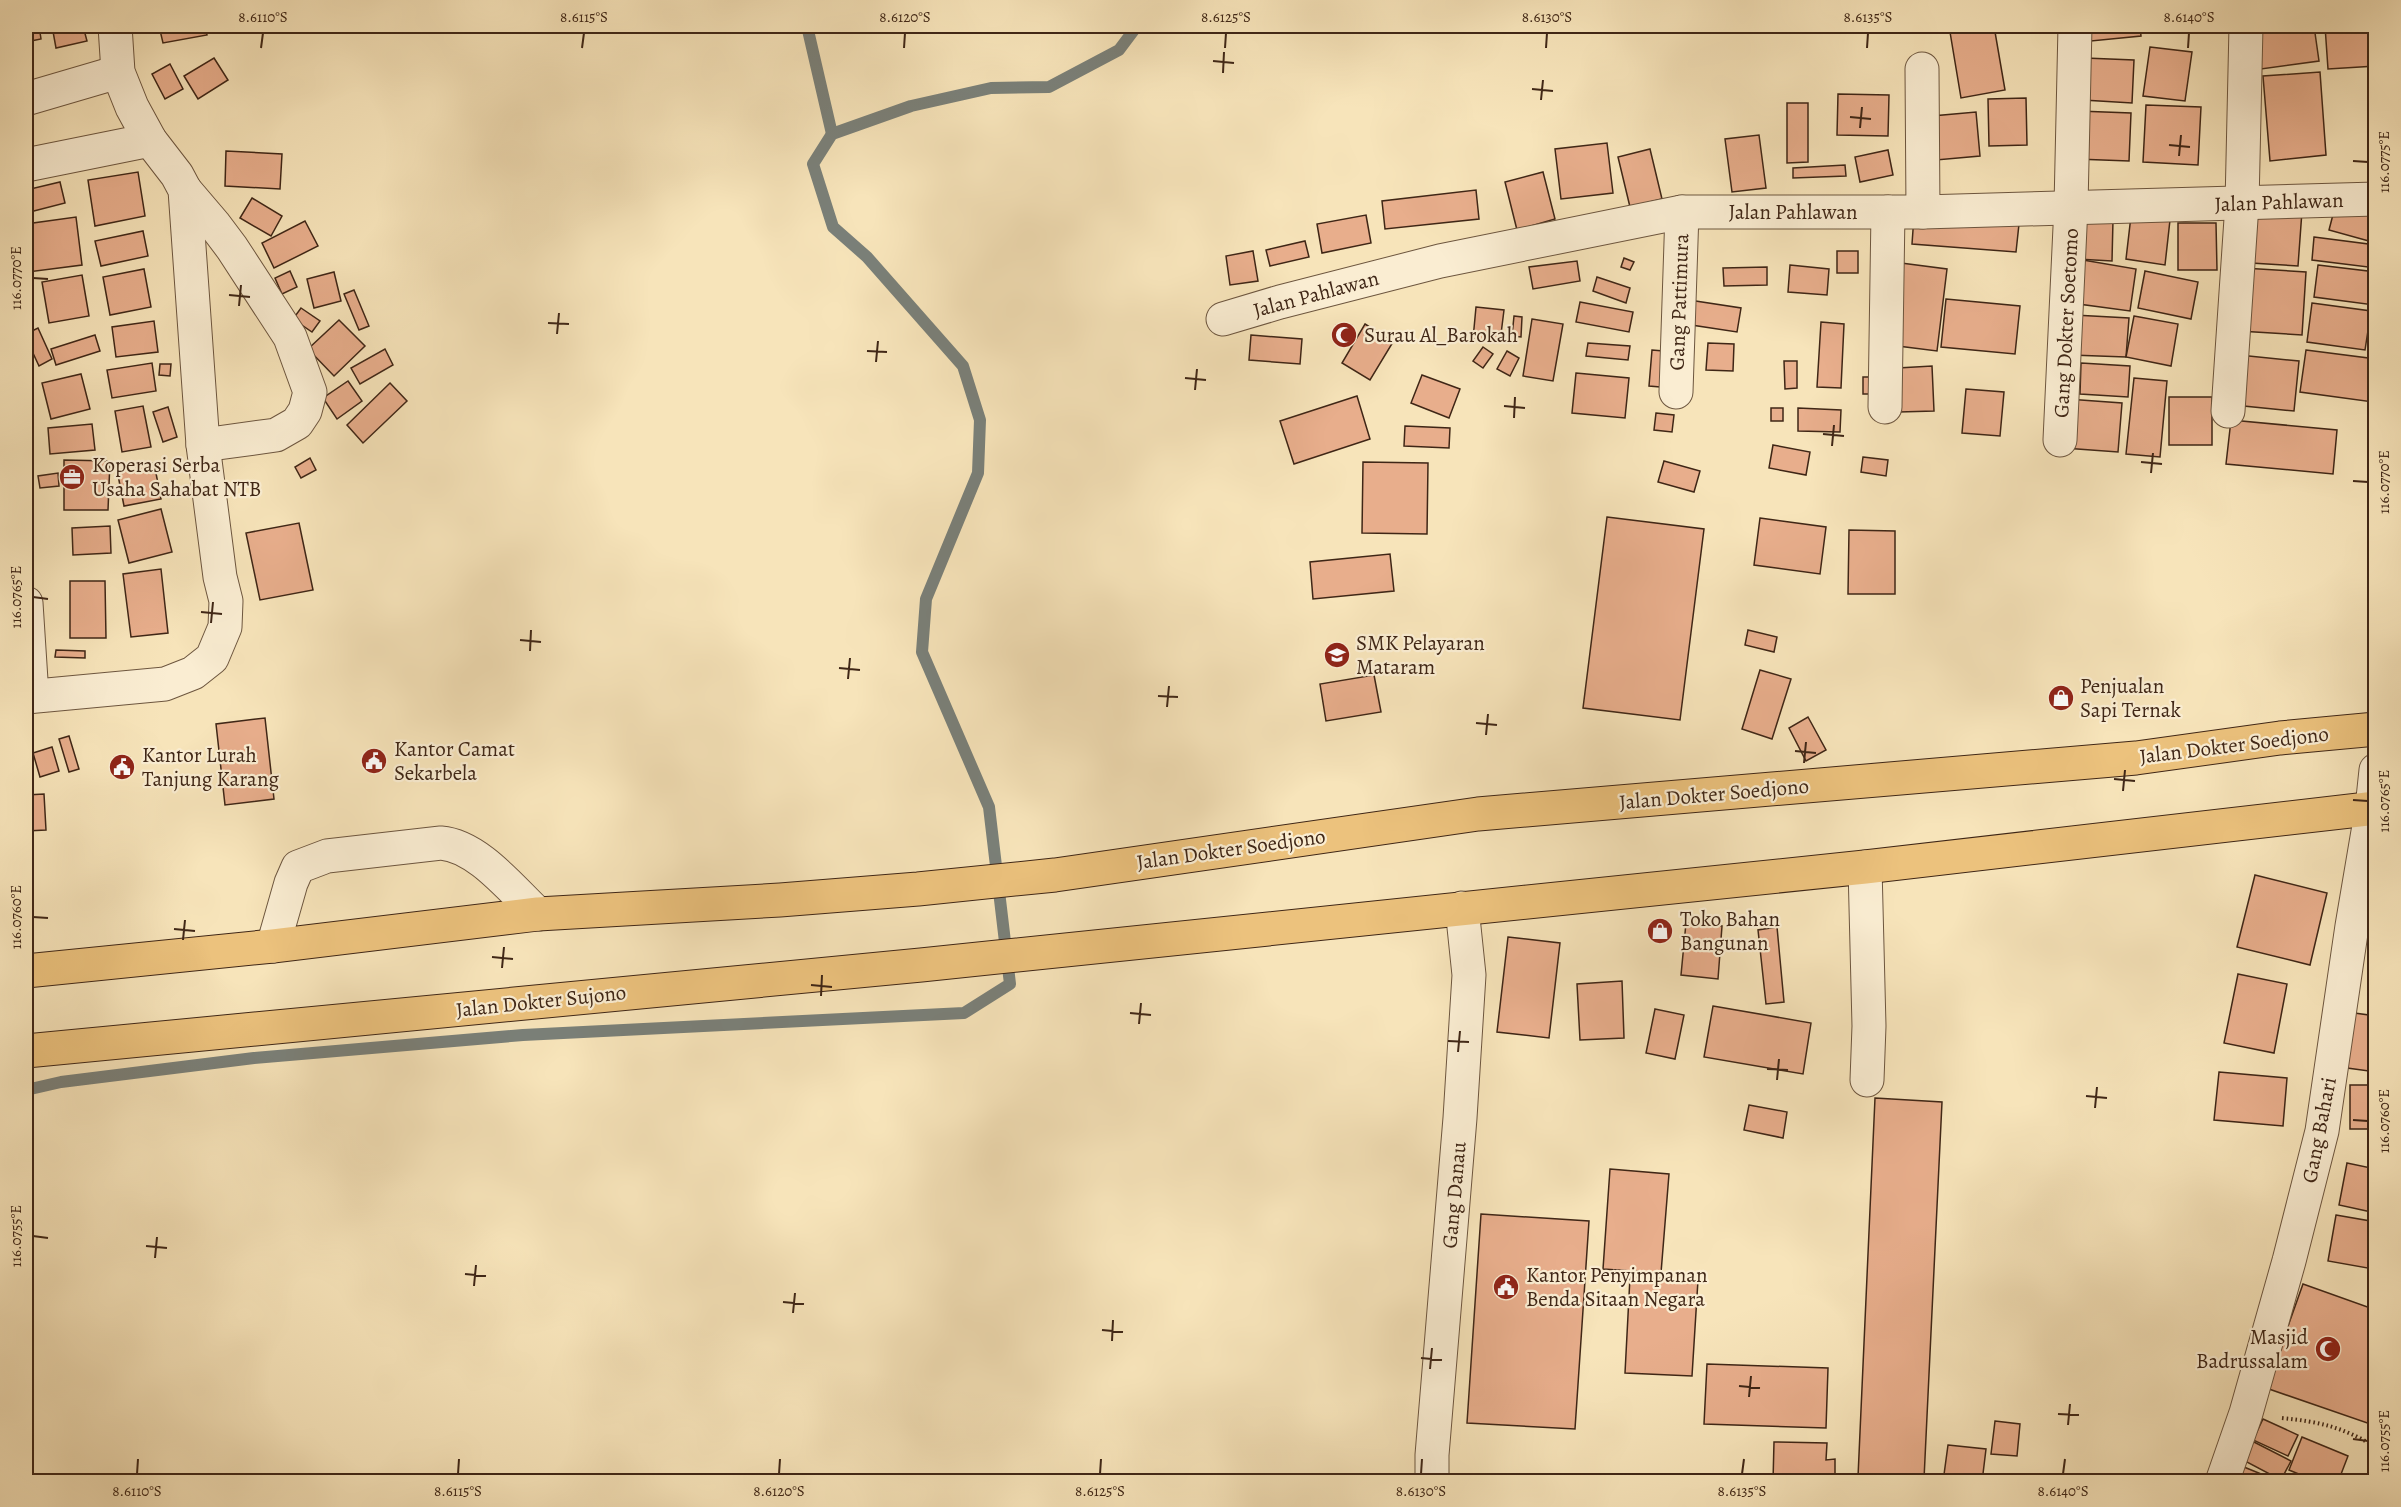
<svg xmlns="http://www.w3.org/2000/svg" width="2401" height="1507" font-family="Alegreya,serif">
  <style>
    .lines { fill: none; stroke-linecap: round; stroke-linejoin: round }
    .stream { stroke: #7a8079; stroke-width: 12 }
    .building { fill: #e8ae8c; stroke: #3f2616; stroke-width: 1.5 }
    .minor-casing { stroke: #6d563f; stroke-width: 35 }
    .highway-casing { stroke: #3f2616; stroke-width: 35 }
    .path { stroke: #3f2616; stroke-width: 4; stroke-dasharray: 1.5 3; stroke-linecap: butt }
    .minor { stroke: #faedd2; stroke-width: 33 }
    .highway { stroke: #ecc27d; stroke-width: 33 }
    .ticks { fill: none; stroke: #3f2616; stroke-width: 2 }
    .labels { text-anchor: middle; stroke-width: 4.5; stroke-linejoin: round; paint-order: stroke }
    .street-label { font-size: 21px; fill: #3f2616; stroke: #faedd2 }
    .poi-label { font-size: 21px; fill: #3f2616; stroke: #faedd2; text-anchor: start }
    .neatline { fill: none; stroke: #3f2616; stroke-width: 2 }
    .ticks-label { font-size: 15px; text-anchor: middle; fill: #3f2616 }
  </style>
  <rect width="100%" height="100%" fill="#f7e4ba"/>
  <filter id="stains"><feTurbulence type="fractalNoise" baseFrequency=".00333" numOctaves="4"/><feColorMatrix values="0 0 0 0 .2 0 0 0 0 .09 0 0 0 0 .02 0 0 0 .5 -.17"/></filter>
  <radialGradient id="worn" r=".72"><stop offset=".6" stop-color="#630" stop-opacity="0"/><stop offset="1" stop-color="#630" stop-opacity=".3"/></radialGradient>
  <g class="lines">
    <g class="stream">
      <path d="M807 26 832 134"/>
      <path d="M26 1090 61 1082 254 1058 523 1035 964 1013 1010 984 989 807 922 652 926 599 978 473 980 420 963 366 867 257 833 227 813 164 832 134 911 106 991 88 1049 87 1119 50 1137 26"/>
    </g>
  </g>
  <g class="building">
    <path d="M26 26H39L41 39 26 42Z"/>
    <path d="M52 26H83L87 41 56 48Z"/>
    <path d="M159 26H205L207 35 163 43Z"/>
    <path d="M1949 26H1994L2005 90 1961 98Z"/>
    <path d="M2090 26H2140L2141 36 2091 41Z"/>
    <path d="M2256 26H2314L2319 61 2261 69Z"/>
    <path d="M2325 26H2376V66L2328 69Z"/>
    <path d="M2150 47 2192 52 2185 101 2143 96Z"/>
    <path d="M214 58 228 80 198 99 184 76Z"/>
    <path d="M2085 58 2134 60 2132 103 2083 100Z"/>
    <path d="M170 64 183 89 165 99 152 74Z"/>
    <path d="M2320 72 2326 155 2270 161 2263 76Z"/>
    <path d="M1838 94 1889 95 1888 136 1837 135Z"/>
    <path d="M2026 98 2027 145 1989 146 1988 99Z"/>
    <path d="M1787 103H1808V162L1787 163Z"/>
    <path d="M2146 105 2201 107 2198 165 2143 162Z"/>
    <path d="M2078 111 2131 113 2129 161 2076 159Z"/>
    <path d="M1976 112 1980 156 1936 160 1932 116Z"/>
    <path d="M1759 135 1766 188 1732 192 1725 139Z"/>
    <path d="M1607 143 1613 193 1561 199 1555 149Z"/>
    <path d="M1650 149 1662 199 1630 207 1618 157Z"/>
    <path d="M1888 150 1893 175 1860 182 1855 157Z"/>
    <path d="M226 151 282 154 280 189 225 186Z"/>
    <path d="M1845 165 1846 176 1793 178V168Z"/>
    <path d="M138 172 145 216 95 226 88 180Z"/>
    <path d="M1543 172 1555 219 1517 230 1505 182Z"/>
    <path d="M60 182 65 203 26 213V190Z"/>
    <path d="M1476 190 1479 219 1385 229 1382 201Z"/>
    <path d="M252 198 282 216 271 236 240 218Z"/>
    <path d="M2336 203 2376 213V243L2329 230Z"/>
    <path d="M2254 207 2302 211 2298 266 2251 263Z"/>
    <path d="M1366 215 1371 243 1322 253 1317 224Z"/>
    <path d="M1914 216 2019 224 2016 252 1912 244Z"/>
    <path d="M2131 216 2170 220 2165 265 2126 259Z"/>
    <path d="M76 217 82 265 28 272 26 224Z"/>
    <path d="M2077 219 2113 220 2112 261 2077 259Z"/>
    <path d="M305 221 318 246 274 268 262 243Z"/>
    <path d="M2178 223H2216L2217 270H2178Z"/>
    <path d="M143 231 148 256 101 266 95 241Z"/>
    <path d="M2314 237 2376 245V268L2312 260Z"/>
    <path d="M1305 241 1309 257 1270 266 1266 250Z"/>
    <path d="M1253 251 1258 281 1230 285 1226 256Z"/>
    <rect x="1837" y="251" width="21" height="22"/>
    <path d="M1624 258 1634 262 1630 270 1621 267Z"/>
    <path d="M2077 259 2136 269 2130 311 2071 303Z"/>
    <path d="M1577 261 1580 281 1533 289 1529 267Z"/>
    <path d="M1901 263 1947 269 1937 351 1890 345Z"/>
    <path d="M1790 265 1829 269 1827 295 1788 292Z"/>
    <path d="M2318 265 2376 272 2374 305 2314 297Z"/>
    <path d="M1767 267V285L1724 286 1723 268Z"/>
    <path d="M2243 268 2306 272 2302 335 2239 331Z"/>
    <path d="M144 269 151 307 110 315 103 277Z"/>
    <path d="M290 271 297 287 282 294 275 278Z"/>
    <path d="M2145 271 2198 282 2191 319 2138 308Z"/>
    <path d="M334 272 341 301 314 308 307 279Z"/>
    <path d="M82 275 89 316 49 323 42 282Z"/>
    <path d="M1597 277 1630 288 1626 303 1593 291Z"/>
    <path d="M354 290 369 326 359 330 344 294Z"/>
    <path d="M1946 299 2020 306 2015 354 1941 347Z"/>
    <path d="M1689 300 1741 308 1737 332 1685 324Z"/>
    <path d="M1580 302 1633 312 1629 332 1576 322Z"/>
    <path d="M2312 303 2371 311 2365 350 2307 342Z"/>
    <path d="M1476 307 1504 310 1500 342 1473 339Z"/>
    <path d="M301 308 320 321 312 332 293 319Z"/>
    <path d="M2074 315 2129 318 2126 357 2071 355Z"/>
    <path d="M1514 316 1522 317 1521 337 1512 336Z"/>
    <path d="M2134 316 2178 324 2171 366 2126 357Z"/>
    <path d="M1532 319 1563 324 1553 381 1523 376Z"/>
    <path d="M339 320 365 346 334 376 308 349Z"/>
    <path d="M154 321 158 352 116 357 112 327Z"/>
    <path d="M1821 322 1844 324 1841 388 1817 387Z"/>
    <path d="M1365 324 1393 342 1370 380 1342 363Z"/>
    <path d="M38 328 52 359 39 366 26 338V334Z"/>
    <path d="M95 335 100 351 56 365 51 349Z"/>
    <path d="M1251 335 1302 339 1300 364 1249 360Z"/>
    <path d="M1588 343 1630 346 1628 360 1586 356Z"/>
    <path d="M1708 343 1734 344 1733 371 1706 370Z"/>
    <path d="M1483 347 1493 354 1483 368 1473 361Z"/>
    <path d="M385 349 393 365 360 384 351 368Z"/>
    <path d="M1652 350 1675 352 1672 388 1649 386Z"/>
    <path d="M2306 350 2376 359 2373 402 2300 392Z"/>
    <path d="M1507 351 1519 358 1510 376 1497 369Z"/>
    <path d="M2239 355 2299 361 2294 411 2234 405Z"/>
    <path d="M1784 361H1797V388L1785 389Z"/>
    <path d="M152 363 156 391 112 398 107 370Z"/>
    <path d="M2081 363 2130 366 2128 397 2080 394Z"/>
    <path d="M160 364H171L170 376 159 375Z"/>
    <path d="M1932 366 1934 411 1899 412 1898 368Z"/>
    <path d="M1576 373 1629 378 1625 418 1572 413Z"/>
    <path d="M81 374 90 409 51 419 42 383Z"/>
    <path d="M1422 375 1460 389 1449 418 1411 403Z"/>
    <rect x="1863" y="377" width="15" height="17"/>
    <path d="M2134 378 2167 381 2160 457 2126 454Z"/>
    <path d="M348 381 362 401 337 419 323 398Z"/>
    <path d="M390 383 407 401 363 443 347 425Z"/>
    <path d="M1966 389 2004 392 2000 436 1962 433Z"/>
    <path d="M1357 396 1370 439 1294 464 1280 421Z"/>
    <rect x="2169" y="397" width="43" height="48"/>
    <path d="M2067 399 2122 403 2118 452 2064 448Z"/>
    <path d="M143 406 151 447 122 452 115 411Z"/>
    <path d="M168 407 177 437 163 442 153 412Z"/>
    <rect x="1771" y="408" width="12" height="13"/>
    <path d="M1798 408 1841 410 1840 432 1798 431Z"/>
    <path d="M1656 413 1674 415 1672 432 1654 430Z"/>
    <path d="M2231 420 2337 430 2333 474 2226 464Z"/>
    <path d="M92 424 95 450 50 454 48 428Z"/>
    <path d="M1405 426 1450 428 1449 448 1404 446Z"/>
    <path d="M1773 445 1810 452 1806 475 1769 468Z"/>
    <path d="M1863 457 1888 460 1886 476 1861 472Z"/>
    <path d="M310 458 316 470 301 478 295 467Z"/>
    <path d="M64 460 110 461 108 510H64Z"/>
    <path d="M1664 461 1700 471 1694 492 1658 482Z"/>
    <path d="M1363 462 1428 463 1427 534 1362 533Z"/>
    <path d="M154 463 161 499 124 506 117 470Z"/>
    <path d="M58 473 59 486 40 488 38 476Z"/>
    <path d="M161 509 172 552 129 563 118 520Z"/>
    <path d="M1607 517 1704 529 1680 720 1583 708Z"/>
    <path d="M1760 518 1826 527 1820 574 1754 565Z"/>
    <path d="M299 523 313 590 260 600 246 533Z"/>
    <path d="M110 526 111 553 73 555 72 528Z"/>
    <path d="M1849 530 1895 531V594H1848Z"/>
    <path d="M1390 554 1394 591 1313 599 1310 562Z"/>
    <path d="M161 569 168 633 131 637 123 574Z"/>
    <path d="M70 581H105L106 638H70Z"/>
    <path d="M1748 630 1777 637 1774 652 1745 645Z"/>
    <path d="M56 650 85 651V658L55 657Z"/>
    <path d="M1760 670 1791 679 1772 739 1742 729Z"/>
    <path d="M1374 675 1381 712 1326 721 1320 684Z"/>
    <path d="M1808 717 1826 750 1806 761 1789 728Z"/>
    <path d="M265 718 274 799 225 805 216 724Z"/>
    <path d="M69 736 79 769 69 772 59 739Z"/>
    <path d="M52 747 59 771 40 777 33 753Z"/>
    <path d="M44 794 46 830 26 831V795Z"/>
    <path d="M2255 875 2327 893 2310 965 2237 947Z"/>
    <path d="M1686 923 1722 926 1718 979 1681 975Z"/>
    <path d="M1777 927 1784 1002 1766 1004 1758 930Z"/>
    <path d="M1508 937 1560 943 1549 1038 1497 1032Z"/>
    <path d="M2238 974 2287 984 2274 1053 2224 1043Z"/>
    <path d="M1622 981 1624 1038 1580 1040 1577 984Z"/>
    <path d="M1713 1006 1811 1023 1803 1074 1704 1057Z"/>
    <path d="M1655 1009 1684 1015 1675 1059 1646 1053Z"/>
    <path d="M2347 1012 2376 1016V1072L2340 1067Z"/>
    <path d="M2219 1072 2287 1078 2283 1126 2214 1120Z"/>
    <rect x="2350" y="1085" width="26" height="44"/>
    <path d="M1875 1098 1942 1102 1924 1479 1858 1477Z"/>
    <path d="M1749 1105 1787 1112 1783 1138 1744 1130Z"/>
    <path d="M2347 1163 2376 1169V1213L2339 1205Z"/>
    <path d="M1610 1169 1669 1174 1661 1273 1603 1269Z"/>
    <path d="M1481 1214 1589 1221 1575 1429 1467 1423Z"/>
    <path d="M2336 1215 2376 1222V1254L2373 1269 2328 1261Z"/>
    <path d="M1630 1277 1698 1280 1692 1376 1625 1373Z"/>
    <path d="M2303 1284 2376 1310V1426L2266 1388Z"/>
    <path d="M1707 1364 1828 1368 1826 1428 1704 1424Z"/>
    <path d="M2263 1419 2298 1435 2288 1456 2253 1440Z"/>
    <path d="M1995 1421 2020 1424 2017 1456 1991 1454Z"/>
    <path d="M2302 1437 2348 1456 2338 1482H2318L2289 1470Z"/>
    <path d="M2252 1441 2291 1461 2281 1480 2243 1460Z"/>
    <path d="M1774 1442 1827 1443 1826 1460 1835 1459V1481L1773 1482Z"/>
    <path d="M1948 1445 1986 1449 1982 1482H1943Z"/>
    <path d="M2239 1465 2276 1480V1482H2232Z"/>
  </g>
  <g class="lines">
    <g class="minor-casing">
      <g id="minor">
        <path d="M1922 69 1923 212"/>
        <path d="M26 99 118 72"/>
        <path d="M26 165 150 140"/>
        <path d="M185 190 214 224 232 248 290 337 310 392 305 411 297 423 276 435 203 445"/>
        <path d="M1223 319 1280 302 1440 261 1682 212H1923L2376 199"/>
        <path d="M1676 392 1682 212"/>
        <path d="M1885 407 1888 212"/>
        <path d="M2228 411 2242 204 2246 26"/>
        <path d="M2060 440 2071 206 2075 26"/>
        <path d="M26 603 32 696"/>
        <path d="M26 697 165 684 193 673 212 658 225 627 226 601 220 577 203 445 185 190 177 175 150 140 132 107 118 72 115 26"/>
        <path d="M1865 867 1869 1026 1867 1080"/>
        <path d="M273 946 291 883 298 867 327 856 441 843C478 846 512 890 538 914"/>
        <path d="M1432 1482V1455L1460 1118 1469 975 1462 908"/>
        <path d="M2222 1482 2246 1413 2289 1261 2322 1131 2352 926 2372 808 2376 770"/>
      </g>
    </g>
    <g class="highway-casing">
      <g id="highway">
        <path d="M26 971 273 946 538 914 780 900 918 889 1055 875 1478 814 2136 758 2280 738 2376 729"/>
        <path d="M26 1051 921 965 1865 867 2376 808"/>
      </g>
    </g>
    <path class="path" d="M2282 1418C2321 1422 2342 1427 2376 1447"/>
    <use href="#minor" class="minor"/>
    <use href="#highway" class="highway"/>
  </g>
  <path class="ticks" d="M261 48 263 33M582 48 584 33M904 48 905 33M1225 48 1226 33M1546 48 1547 33M1867 48 1868 33M2188 48 2189 33M1213 61 1234 63M1223 73 1224 52M1532 89 1553 91M1541 100 1543 80M1850 117 1871 119M1860 128 1862 107M2169 145 2190 147M2179 156 2181 135M2353 161 2368 162M33 278 48 279M229 295 250 297M239 306 241 285M548 323 569 324M557 334 559 313M867 351 887 352M876 362 878 341M1185 378 1206 380M1195 390 1197 369M1504 406 1525 408M1514 418 1515 397M1823 434 1844 436M1832 446 1834 425M2141 462 2162 464M2151 473 2153 453M2353 481 2368 482M33 597 48 599M201 612 222 614M211 623 213 602M520 640 541 642M530 651 531 630M839 668 860 670M848 679 850 658M1158 696 1178 697M1167 707 1169 686M1476 723 1497 725M1486 735 1488 714M1795 751 1816 753M1804 763 1806 742M2114 779 2135 781M2123 791 2125 770M2353 800 2368 801M33 917 48 918M174 929 195 931M183 940 185 920M492 957 513 959M502 968 504 947M811 985 832 987M821 996 822 975M1130 1013 1151 1015M1139 1024 1141 1003M1448 1041 1469 1042M1458 1052 1460 1031M1767 1069 1788 1070M1777 1080 1779 1059M2086 1096 2107 1098M2095 1108 2097 1087M2353 1120 2368 1121M33 1236 48 1238M146 1246 167 1248M155 1258 157 1237M465 1274 486 1276M474 1286 476 1265M783 1302 804 1304M793 1313 795 1293M1102 1330 1123 1332M1112 1341 1113 1320M1421 1358 1442 1360M1430 1369 1432 1348M1739 1386 1760 1388M1749 1397 1751 1376M2058 1414 2079 1415M2068 1425 2070 1404M2353 1439 2368 1441M137 1474 138 1459M458 1474 459 1459M779 1474 780 1459M1100 1474 1101 1459M1421 1474 1422 1459M1742 1474 1744 1459M2063 1474 2065 1459"/>
  <defs>
    <g id="mosque-disc" transform="scale(1.35)"><circle r="9.5" fill="#8f2418" stroke="#faedd2"/><path d="M3.5-4.9A6 6 0 1 0 3.5 4.9A5 5 0 1 1 3.5-4.9Z" fill="#fff"/></g>
    <g id="office-disc" transform="scale(1.35)"><circle r="9.5" fill="#8f2418" stroke="#faedd2"/><path d="M-6-3h4V-5.5h4V-3h4V5H-6ZM-1-4.5V-3h2v-1.5ZM-6 0V1H6V0Z" fill="#fff"/></g>
    <g id="school-disc" transform="scale(1.35)"><circle r="9.5" fill="#8f2418" stroke="#faedd2"/><path d="M0-5L7-2L0 1L-7-2ZM-4 1L0 2.5L4 1V4Q0 6-4 4Z" fill="#fff"/></g>
    <g id="shop-disc" transform="scale(1.35)"><circle r="9.5" fill="#8f2418" stroke="#faedd2"/><path d="M-5-2.5h2.3a2.7 3.5 0 0 1 5.4 0H5L5.5 6h-11ZM-1.5-2.5h3a1.5 2.3 0 0 0-3 0Z" fill="#fff"/></g>
    <g id="civic-disc" transform="scale(1.35)"><circle r="9.5" fill="#8f2418" stroke="#faedd2"/><path d="M-.6-6.5H3V-4.5H.6V-3L4-1V1h2V6H-6V1h2V-1L-.6-3ZM-1.2 2.5V6h2.4V2.5Z" fill="#fff"/></g>
  </defs>
  <g fill-rule="evenodd">
    <use href="#mosque-disc" x="1344" y="335"/>
    <use href="#office-disc" x="72" y="477"/>
    <use href="#school-disc" x="1337" y="655"/>
    <use href="#shop-disc" x="2061" y="698"/>
    <use href="#civic-disc" x="374" y="761"/>
    <use href="#civic-disc" x="122" y="767"/>
    <use href="#shop-disc" x="1660" y="931"/>
    <use href="#civic-disc" x="1506" y="1287"/>
    <use href="#mosque-disc" x="2328" y="1349"/>
  </g>
  <g class="labels">
    <g class="street-label">
      <text transform="translate(2279 202) rotate(-2)" y="7">Jalan Pahlawan</text>
      <text x="1793" y="219">Jalan Pahlawan</text>
      <text transform="translate(1316 294) rotate(-15)" y="7">Jalan Pahlawan</text>
      <text transform="translate(1679 302) rotate(-88)" y="7">Gang Pattimura</text>
      <text transform="translate(2066 323) rotate(-87)" y="7">Gang Dokter Soetomo</text>
      <text transform="translate(2234 745) rotate(-7)" y="7">Jalan Dokter Soedjono</text>
      <text transform="translate(1714 794) rotate(-5)" y="7">Jalan Dokter Soedjono</text>
      <text transform="translate(1231 849) rotate(-8)" y="7">Jalan Dokter Soedjono</text>
      <text transform="translate(541 1001) rotate(-6)" y="7">Jalan Dokter Sujono</text>
      <text transform="translate(2319 1130) rotate(-79)" y="7">Gang Bahari</text>
      <text transform="translate(1454 1195) rotate(-85)" y="7">Gang Danau</text>
    </g>
    <g class="poi-label">
      <text x="1364" y="342">Surau Al_Barokah</text>
      <text x="92" y="472">Koperasi Serba<tspan x="92" dy="24">Usaha Sahabat NTB</tspan></text>
      <text x="1356" y="650">SMK Pelayaran<tspan x="1356" dy="24">Mataram</tspan></text>
      <text x="2080" y="693">Penjualan<tspan x="2080" dy="24">Sapi Ternak</tspan></text>
      <text x="394" y="756">Kantor Camat<tspan x="394" dy="24">Sekarbela</tspan></text>
      <text x="142" y="762">Kantor Lurah<tspan x="142" dy="24">Tanjung Karang</tspan></text>
      <text x="1680" y="926">Toko Bahan<tspan x="1680" dy="24">Bangunan</tspan></text>
      <text x="1526" y="1282">Kantor Penyimpanan<tspan x="1526" dy="24">Benda Sitaan Negara</tspan></text>
      <text x="2308" y="1344" text-anchor="end">Masjid<tspan x="2308" dy="24">Badrussalam</tspan></text>
    </g>
  </g>
  <rect width="2401" height="1507" fill="none" stroke="#f7e4ba" stroke-width="66"/>
  <rect x="33" y="33" width="2335" height="1441" class="neatline"/>
  <g class="ticks-label">
    <text x="263" y="22">8.6110°S</text>
    <text x="584" y="22">8.6115°S</text>
    <text x="905" y="22">8.6120°S</text>
    <text x="1226" y="22">8.6125°S</text>
    <text x="1547" y="22">8.6130°S</text>
    <text x="1868" y="22">8.6135°S</text>
    <text x="2189" y="22">8.6140°S</text>
    <text transform="translate(2384 162) rotate(-90)" y="5">116.0775°E</text>
    <text transform="translate(16 278) rotate(-90)" y="5">116.0770°E</text>
    <text transform="translate(2384 482) rotate(-90)" y="5">116.0770°E</text>
    <text transform="translate(16 597) rotate(-90)" y="5">116.0765°E</text>
    <text transform="translate(2384 801) rotate(-90)" y="5">116.0765°E</text>
    <text transform="translate(16 917) rotate(-90)" y="5">116.0760°E</text>
    <text transform="translate(2384 1121) rotate(-90)" y="5">116.0760°E</text>
    <text transform="translate(16 1236) rotate(-90)" y="5">116.0755°E</text>
    <text transform="translate(2384 1441) rotate(-90)" y="5">116.0755°E</text>
    <text x="137" y="1496">8.6110°S</text>
    <text x="458" y="1496">8.6115°S</text>
    <text x="779" y="1496">8.6120°S</text>
    <text x="1100" y="1496">8.6125°S</text>
    <text x="1421" y="1496">8.6130°S</text>
    <text x="1742" y="1496">8.6135°S</text>
    <text x="2063" y="1496">8.6140°S</text>
  </g>
  <rect width="100%" height="100%" filter="url(#stains)"/>
  <rect width="100%" height="100%" fill="url(#worn)"/>
</svg>
